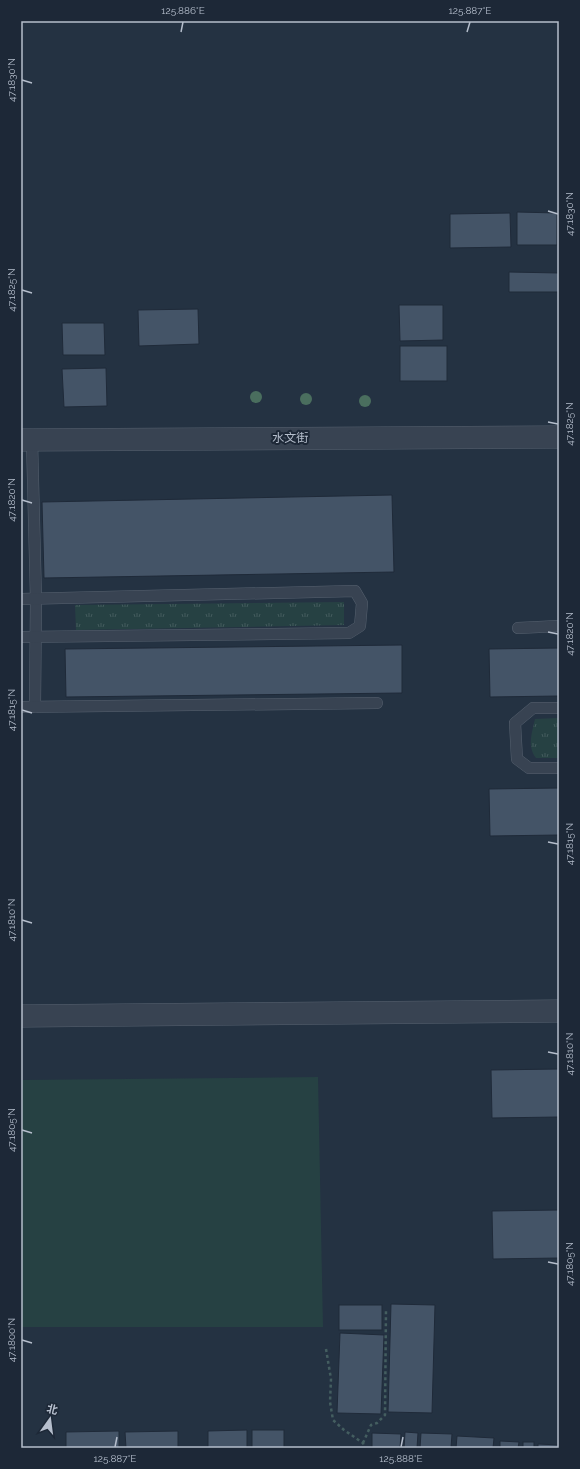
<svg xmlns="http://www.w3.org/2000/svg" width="580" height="1469" font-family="Raleway,'Noto Sans SC',sans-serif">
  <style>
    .grass { fill: url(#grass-tufts) }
    .green { fill: #264143 }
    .building { fill: #445467; stroke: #1f2a39 }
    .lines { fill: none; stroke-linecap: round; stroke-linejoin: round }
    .service-casing { stroke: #56616f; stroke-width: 12 }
    .minor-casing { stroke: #56616f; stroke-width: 23 }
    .tertiary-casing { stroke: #56616f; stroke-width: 23 }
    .path { stroke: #445e60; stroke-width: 2.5; stroke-dasharray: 3 3; stroke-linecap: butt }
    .service { stroke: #384352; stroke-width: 11 }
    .minor { stroke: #384352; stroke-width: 22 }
    .tertiary { stroke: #384352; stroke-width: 22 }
    .tree { fill: #4a6e5e }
    .ticks { fill: none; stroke: #b5becc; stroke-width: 1.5 }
    .labels { text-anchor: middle; stroke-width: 4; stroke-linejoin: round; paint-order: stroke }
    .street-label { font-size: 12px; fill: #b5becc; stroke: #1d2837 }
    .neatline { fill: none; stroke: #b5becc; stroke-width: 1.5 }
    .ticks-label { font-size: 10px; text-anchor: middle; fill: #b5becc }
  </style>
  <defs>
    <pattern id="grass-tufts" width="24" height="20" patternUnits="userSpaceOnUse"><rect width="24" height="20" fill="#264143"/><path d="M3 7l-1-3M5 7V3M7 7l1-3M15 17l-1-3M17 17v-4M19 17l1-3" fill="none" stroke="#435b5d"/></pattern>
  </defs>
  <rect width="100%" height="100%" fill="#243242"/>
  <g class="grass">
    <path d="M344 602V625L76 630 75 605Z"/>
    <path d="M559 718V758H536C527 746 532 733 535 719Z"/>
  </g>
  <path class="green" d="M318 1077 323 1327H21V1080Z"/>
  <g class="building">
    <path d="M517 212 557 213V245H517Z"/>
    <path d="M510 213 511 247 450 248V214Z"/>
    <path d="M509 272 559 273V292H509Z"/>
    <path d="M399 305H443V340L400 341Z"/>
    <path d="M198 309 199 344 139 346 138 310Z"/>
    <path d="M62 323H104L105 355H63Z"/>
    <rect x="400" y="346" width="47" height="35"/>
    <path d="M106 368 107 406 64 407 62 369Z"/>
    <path d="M392 495 394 572 44 578 42 502Z"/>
    <path d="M402 645V693L66 697 65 649Z"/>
    <path d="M559 648V696L490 697 489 649Z"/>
    <path d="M559 788V835L490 836 489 789Z"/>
    <path d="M559 1069V1117L492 1118 491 1070Z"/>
    <path d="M559 1210V1258L493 1259 492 1211Z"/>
    <path d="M391 1304 435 1305 432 1413 388 1412Z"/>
    <rect x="339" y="1305" width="43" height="25"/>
    <path d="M340 1333 384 1335 381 1414 337 1413Z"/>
    <path d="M247 1430V1448H208V1431Z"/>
    <rect x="252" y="1430" width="32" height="18"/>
    <path d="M119 1431V1448H66V1432Z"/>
    <path d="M178 1431V1448H126L125 1432Z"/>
    <path d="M405 1432 418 1433 417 1448H404Z"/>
    <path d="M372 1433 401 1434 400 1448H372Z"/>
    <path d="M421 1433 452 1434 451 1448H420Z"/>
    <path d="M457 1436 494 1438 493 1448H456Z"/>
    <path d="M500 1441 519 1442 518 1448H500Z"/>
    <rect x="523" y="1442" width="11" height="6"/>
    <path d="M538 1444 559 1445V1448H538Z"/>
  </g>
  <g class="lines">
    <g class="service-casing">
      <g id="service">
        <path d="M32 440 36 599 35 707"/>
        <path d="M21 599 355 591 362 603 360 626 349 633 21 637"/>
        <path d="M518 628 559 626"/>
        <path d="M21 707 377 703"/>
        <path d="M559 708H533L515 723 517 759 529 768H559"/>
      </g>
    </g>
    <g class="minor-casing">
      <path id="minor" d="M21 1016 559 1011"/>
    </g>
    <g class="tertiary-casing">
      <path id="tertiary" d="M21 440 559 437"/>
    </g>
    <g class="path">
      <path d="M326 1349 331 1379 330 1402 333 1420 344 1430 363 1443 364 1448"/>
      <path d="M363 1443 371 1425 377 1423 385 1415 386 1309"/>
    </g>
    <use href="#service" class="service"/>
    <use href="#minor" class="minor"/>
    <use href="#tertiary" class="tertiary"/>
  </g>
  <g class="tree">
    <circle cx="256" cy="397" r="6"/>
    <circle cx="306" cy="399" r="6"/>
    <circle cx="365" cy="401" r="6"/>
  </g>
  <path class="ticks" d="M181 32 183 22M467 32 470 22M22 80 32 83M548 211 558 214M22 290 32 293M548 422 558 424M22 500 32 503M548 632 558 634M22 710 32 713M548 842 558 844M22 920 32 923M548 1052 558 1054M22 1130 32 1133M548 1262 558 1264M22 1340 32 1343M115 1447 117 1437M401 1447 403 1437"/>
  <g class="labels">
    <g class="street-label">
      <text x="290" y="442">水文街</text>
    </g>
  </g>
  <rect width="580" height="1469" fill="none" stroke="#1d2837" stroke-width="44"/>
  <g transform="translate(50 1419) rotate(14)" stroke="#1d2837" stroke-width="3" paint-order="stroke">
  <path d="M0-3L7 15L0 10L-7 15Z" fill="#b5becc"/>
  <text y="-6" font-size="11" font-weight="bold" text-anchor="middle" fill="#b5becc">北</text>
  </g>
  <rect x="22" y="22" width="536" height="1425" class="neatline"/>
  <g class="ticks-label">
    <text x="183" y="14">125.886°E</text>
    <text x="470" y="14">125.887°E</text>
    <text transform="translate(11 80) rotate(-90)" y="4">47.1830°N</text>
    <text transform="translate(569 214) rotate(-90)" y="4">47.1830°N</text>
    <text transform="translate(11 290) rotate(-90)" y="4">47.1825°N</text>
    <text transform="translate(569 424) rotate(-90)" y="4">47.1825°N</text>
    <text transform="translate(11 500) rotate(-90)" y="4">47.1820°N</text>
    <text transform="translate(569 634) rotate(-90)" y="4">47.1820°N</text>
    <text transform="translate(11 710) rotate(-90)" y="4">47.1815°N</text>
    <text transform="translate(569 844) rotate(-90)" y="4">47.1815°N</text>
    <text transform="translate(11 920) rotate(-90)" y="4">47.1810°N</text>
    <text transform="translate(569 1054) rotate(-90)" y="4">47.1810°N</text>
    <text transform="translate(11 1130) rotate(-90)" y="4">47.1805°N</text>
    <text transform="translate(569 1264) rotate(-90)" y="4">47.1805°N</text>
    <text transform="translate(11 1340) rotate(-90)" y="4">47.1800°N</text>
    <text x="115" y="1462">125.887°E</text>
    <text x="401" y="1462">125.888°E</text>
  </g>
</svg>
